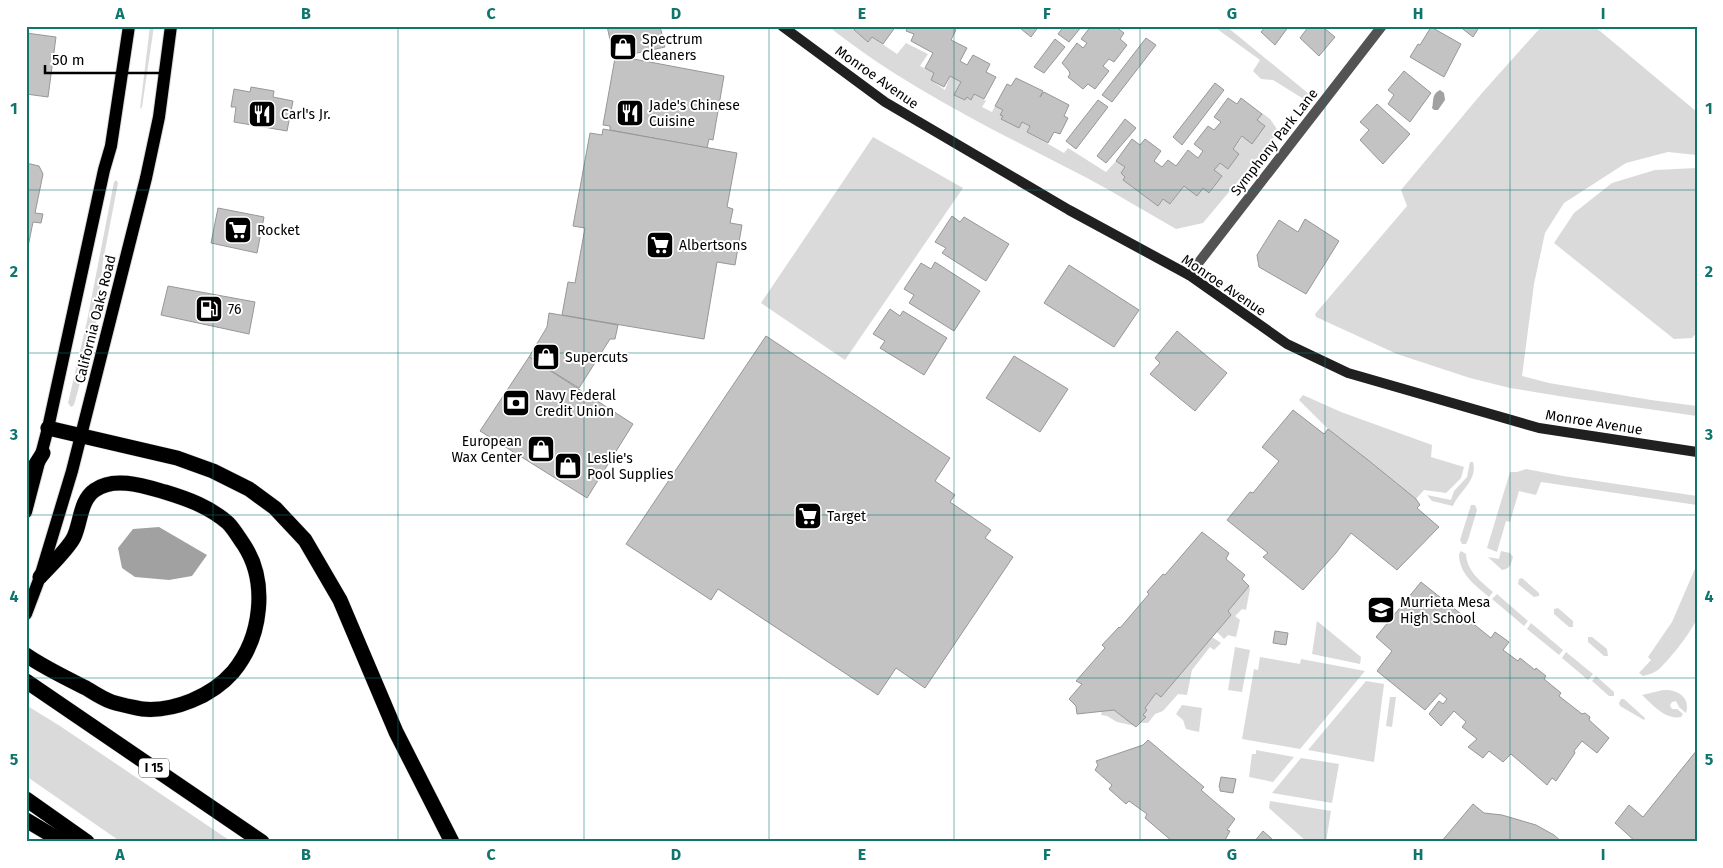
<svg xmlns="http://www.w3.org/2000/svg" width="1723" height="868" font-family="'Fira Sans',sans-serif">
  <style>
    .green { fill: #dadada }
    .water { fill: #a1a1a1 }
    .building { fill: #c3c3c3; stroke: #979797 }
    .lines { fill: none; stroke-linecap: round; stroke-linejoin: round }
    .primary-casing { stroke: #dbdbdb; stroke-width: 14 }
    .highway-casing { stroke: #dbdbdb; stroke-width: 16 }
    .street { stroke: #535353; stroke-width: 10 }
    .secondary { stroke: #202020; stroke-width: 10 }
    .primary { stroke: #000; stroke-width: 12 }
    .highway { stroke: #000; stroke-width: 15 }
    .grid { fill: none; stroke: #0f766e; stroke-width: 1; stroke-opacity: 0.55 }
    .labels { text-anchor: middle; stroke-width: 4; stroke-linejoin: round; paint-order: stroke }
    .shield { fill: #fff; stroke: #4c4c4c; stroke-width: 1 }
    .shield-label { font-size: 12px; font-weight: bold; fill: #000 }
    .poi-label { font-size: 14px; fill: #000; stroke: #fff; text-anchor: start }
    .street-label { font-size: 14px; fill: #000; stroke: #fff }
    .neatline { fill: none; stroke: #0f766e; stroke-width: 2 }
    .grid-label { font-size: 16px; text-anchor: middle; font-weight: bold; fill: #0f766e }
  </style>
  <rect width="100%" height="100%" fill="#fff"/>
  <g class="green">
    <path d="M150 26H154L142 107 140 109Z"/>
    <path d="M828 26H857L854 31 868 42 872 37 897 54 906 43 928 54 920 66 934 73 931 80 945 90 950 76 961 82 954 95 965 100 967 97 971 99 974 94 986 101 982 107 992 112 995 106 1003 110 1000 115 1003 116 1002 119 1019 127 1022 122 1030 126 1027 132 1064 153 1068 148 1106 172 1116 161 1125 167 1121 173 1125 177 1123 180 1158 206 1163 199 1171 204 1184 186 1197 196 1203 188 1210 193 1222 176 1214 170 1220 163 1228 169 1239 154 1233 149 1262 113 1270 119 1279 132 1203 223 1176 229C1146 212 1117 194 1087 178 998 132 907 89 828 26Z"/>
    <path d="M1213 26H1226L1309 94 1306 98H1302L1273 80 1261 79 1253 71 1260 60Z"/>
    <path d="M1542 26H1594L1697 112V155L1668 152 1626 163 1564 203 1545 233 1534 284 1522 376 1549 383 1651 400 1697 406V416L1571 398 1510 388 1470 378 1397 354 1316 317 1315 314 1407 206 1401 190 1482 93Z"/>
    <path d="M873 137 963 188 845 360 761 303Z"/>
    <path d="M1697 168V332L1692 338 1674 339 1554 243 1574 213 1612 183 1655 170Z"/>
    <path d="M116 180 118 183 103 261 96 325 74 405 71 407 68 403 87 321 114 182Z"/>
    <path d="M1303 395 1341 412 1432 445 1431 457 1464 467 1461 478 1446 493 1424 490 1416 499 1368 460 1328 429 1299 400Z"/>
    <path d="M1470 462H1473C1478 481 1459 491 1453 506L1432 501 1427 495 1451 500 1454 491 1467 477Z"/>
    <path d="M1526 469 1563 476 1697 496V505L1541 482 1536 495 1519 491 1510 522 1506 521 1497 552 1487 548 1510 472H1517Z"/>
    <path d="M1471 505H1475L1477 510 1468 540 1466 544H1462L1460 540Z"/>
    <path d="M1461 551 1466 554C1467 572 1481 581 1493 592L1489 597C1475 585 1459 574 1459 554Z"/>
    <path d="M1501 551 1510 553 1513 557C1511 564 1510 569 1502 570L1488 557 1499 559Z"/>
    <path d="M1697 564V619C1689 635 1671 658 1658 670 1654 673 1648 675 1643 676L1639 673 1651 660 1648 657 1672 622Z"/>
    <path d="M1522 578 1539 593V596L1534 597 1518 584 1519 579Z"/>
    <path d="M1249 586 1250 589 1246 610 1242 609 1235 616 1240 620 1236 637 1228 635 1224 639 1217 632 1231 615 1228 611Z"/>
    <path d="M1497 594 1528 621 1524 626 1492 599Z"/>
    <path d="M1558 608 1573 621V627H1569L1554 614V609Z"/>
    <path d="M1317 621 1361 657 1360 664 1312 654Z"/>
    <path d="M1531 623 1563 650 1559 655 1527 629Z"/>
    <path d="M1212 637 1221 643 1214 650 1210 647 1192 670 1187 695 1178 694 1163 711 1155 714 1148 723H1141L1146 717 1143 715 1147 710 1145 708 1156 693 1161 697Z"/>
    <path d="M1588 637H1592L1607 649 1608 656H1604L1588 642Z"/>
    <path d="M1235 647 1250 650 1242 692 1228 690Z"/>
    <path d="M1566 652 1593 674 1588 680 1562 658Z"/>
    <path d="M1260 657 1300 664 1301 659 1365 671 1300 749 1242 739 1254 669 1258 670Z"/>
    <path d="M1596 676 1614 692V696H1609L1592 681Z"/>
    <path d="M1366 681 1384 684 1374 762 1308 750Z"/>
    <path d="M1663 690C1677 689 1691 697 1686 713L1679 707 1676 701 1672 702 1670 705 1672 709H1677L1683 714 1681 717C1665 720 1653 705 1642 695Z"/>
    <path d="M1390 697H1396L1392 727 1386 726Z"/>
    <path d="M1621 699H1624L1645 718 1644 720 1620 706 1619 703Z"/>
    <path d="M26 705 60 726 232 842H121L26 776Z"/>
    <path d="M1182 705 1202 708 1199 732 1186 729 1183 720 1176 714Z"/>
    <path d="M1114 710 1135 726 1117 722 1107 716 1101 715 1102 711Z"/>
    <path d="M1256 750 1294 757 1273 782 1249 777 1252 754H1256Z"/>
    <path d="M1301 758 1339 764 1332 803 1272 793Z"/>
    <path d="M1270 801 1331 811 1326 842H1307L1269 808Z"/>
  </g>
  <g class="water">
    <path d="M1440 90 1444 93 1445 100 1438 110H1434L1432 108C1434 102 1431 94 1440 90Z"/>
    <path d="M159 527 207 555 192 576 169 580 135 577 122 568 118 548 133 529Z"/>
  </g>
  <g class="building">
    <path d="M607 26H660L665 47 614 58Z"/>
    <path d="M857 26H896L883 44 872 37 868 42 854 30Z"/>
    <path d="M908 26H949L956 30 951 40 967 48 960 61 967 65 973 55 990 64 986 72 996 77 984 99 974 94 971 100 967 97 965 100 954 95 961 82 950 76 944 87 931 80 934 73 925 68 933 53 911 41 914 34 906 31Z"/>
    <path d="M1023 26H1039L1031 37 1021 29Z"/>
    <path d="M1064 26H1082L1069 42 1058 34Z"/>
    <path d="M1091 26H1115L1124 33 1120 39 1127 45 1114 62 1109 59 1103 66 1109 71 1095 89 1088 84 1083 89 1068 77 1070 74 1069 71 1062 63 1077 43 1083 48 1087 43 1081 39Z"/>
    <path d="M1266 26H1289L1275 45 1261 32Z"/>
    <path d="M1309 26H1326L1324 28 1335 37 1319 56 1300 38Z"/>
    <path d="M1459 26H1480L1473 37Z"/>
    <path d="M1431 27 1461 44 1444 77 1410 57 1418 44 1420 45Z"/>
    <path d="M26 33 56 37 48 97 26 94Z"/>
    <path d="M1146 38 1156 45 1112 102 1102 95Z"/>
    <path d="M1055 39 1065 47 1044 73 1034 67Z"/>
    <path d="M623 57 724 76 713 140 709 139 707 148 610 130V126L603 125 615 58 622 59Z"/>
    <path d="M1404 71 1431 93 1410 122 1388 104 1394 95 1388 90Z"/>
    <path d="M1016 78 1043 91 1040 97 1044 92 1069 105 1064 116 1068 118 1060 134 1054 132 1048 143 1027 132 1030 126 1022 122 1019 128 1001 119 1003 116 1000 115 1003 110 995 106 1007 84 1011 86Z"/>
    <path d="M1215 83 1224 90 1182 145 1173 137Z"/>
    <path d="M251 87 274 91 273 97 293 101 287 131 234 122 236 107H231L234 89 250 92Z"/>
    <path d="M1228 98 1237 104 1241 98 1262 114 1257 120 1265 126 1252 144 1242 136 1233 149 1239 154 1228 169 1220 163 1214 170 1222 176 1209 193 1203 188 1197 196 1184 186 1170 204 1163 199 1158 206 1123 180 1125 177 1121 173 1125 167 1116 161 1132 139 1140 145 1145 139 1161 151 1154 161 1162 167 1168 160 1176 166 1188 150 1198 158 1203 151 1194 144 1208 126 1214 130 1221 122 1214 117Z"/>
    <path d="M1098 100 1108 107 1076 149 1066 141Z"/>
    <path d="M1377 104 1410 134 1383 164 1360 140 1369 130 1360 122Z"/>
    <path d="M1125 119 1136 128 1106 163 1097 156Z"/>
    <path d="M603 129 737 153 727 207 733 209 730 223 742 225 735 265 717 262 704 339 562 315 568 282 575 283 585 228 573 226 590 133 602 135Z"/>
    <path d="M26 163 39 166 43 174 35 213 43 214 41 223 33 222 28 247H26Z"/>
    <path d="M218 208 264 217 257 253 211 243Z"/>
    <path d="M952 216 960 222 964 217 1009 244 986 281 942 253 946 248 935 242Z"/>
    <path d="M1305 219 1339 241 1306 294 1259 267 1257 255 1279 220 1298 232Z"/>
    <path d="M935 262 980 291 954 331 909 303 914 295 904 289 921 263 931 269Z"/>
    <path d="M1069 265 1139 310 1114 347 1044 303Z"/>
    <path d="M168 286 255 302 249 334 161 315Z"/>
    <path d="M890 309 900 316 903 311 947 338 924 375 880 348 885 341 873 334Z"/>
    <path d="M549 313 618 325 615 339H610L579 388 529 357 547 327Z"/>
    <path d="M1177 331 1227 373 1195 411 1150 374 1160 363 1155 358Z"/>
    <path d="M766 336 950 458 935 481 955 495 950 502 991 530 985 538 1013 557 925 688 896 668 878 695 718 589 711 600 626 544Z"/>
    <path d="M1014 356 1068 389 1040 432 986 398Z"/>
    <path d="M529 357 633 424 587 498 480 431Z"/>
    <path d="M1293 410 1324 434 1328 429 1368 460 1416 499 1420 505 1417 508 1439 527 1397 570 1351 533 1336 553 1303 590 1263 557 1268 553 1227 520 1250 492 1253 493 1279 461 1262 447Z"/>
    <path d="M1202 532 1229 553 1226 559 1245 575 1242 579 1249 586 1228 611 1231 615 1161 697 1156 693 1145 708 1147 710 1143 715 1146 717 1136 727 1114 710 1077 714 1076 706 1069 699 1082 684 1076 681 1105 648 1102 645 1119 627 1120 628 1149 594 1147 592 1163 574 1165 575Z"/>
    <path d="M1421 582 1491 638 1495 632 1509 642 1503 650 1518 661 1520 658 1535 670 1536 668 1546 676 1544 679 1561 693 1559 696 1582 714 1585 713 1590 717 1589 720 1609 738 1597 753 1582 741 1574 751 1575 753 1556 781 1552 778 1547 785 1511 754 1503 762 1489 751 1483 758 1468 747 1477 739 1462 727 1466 722 1454 711 1441 726 1429 714 1439 701 1443 704 1447 699 1440 693 1425 710 1377 671 1392 651 1376 637Z"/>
    <path d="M1275 631 1288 633 1286 645 1273 643Z"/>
    <path d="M1148 740 1204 787 1201 790 1235 819 1227 830 1230 831 1224 842H1173L1145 818 1147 814 1129 801 1126 804 1109 789 1112 785 1095 770 1098 765 1096 761 1143 745Z"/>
    <path d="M1697 750V842H1636L1615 823 1629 805 1643 817Z"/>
    <path d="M1221 777 1236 779 1233 793 1220 791V788L1219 787Z"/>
    <path d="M1473 804 1484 813 1502 815 1536 825 1554 835 1562 842H1441Z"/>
    <path d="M1263 831 1271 838 1274 842H1254Z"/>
  </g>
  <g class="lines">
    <g class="primary-casing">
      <g id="primary">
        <path d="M26 512 48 428 104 170 111 146 129 26"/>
        <path d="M26 614 40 577 72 471 146 178 159 117 171 26"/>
      </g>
    </g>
    <g class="highway-casing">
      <g id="highway">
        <path d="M48 428 177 458 213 471 249 489 275 508 305 540 340 600 396 732 452 842"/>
        <path d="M26 480 43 453"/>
        <path d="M26 655C45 668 66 678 86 688 94 693 103 699 112 702 121 705 133 707 142 709 174 712 212 696 233 672 262 637 268 582 244 545 239 538 234 529 228 523 210 507 188 499 165 492 144 486 114 476 95 490 80 500 81 522 74 537 69 548 49 567 40 577"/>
        <path d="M26 681 262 842"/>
        <path d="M26 799 87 842"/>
        <path d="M26 820 63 842"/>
      </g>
    </g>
    <path class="street" d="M1189 275 1382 26"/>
    <path class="secondary" d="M782 26 885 102 1069 210 1189 275 1287 344 1348 373 1539 428 1697 452"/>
    <use href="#primary" class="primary"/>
    <use href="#highway" class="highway"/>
  </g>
  <path class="grid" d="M213 26V842M398 26V842M584 26V842M769 26V842M954 26V842M1140 26V842M1325 26V842M1510 26V842M26 190H1697M26 353H1697M26 515H1697M26 678H1697"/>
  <defs>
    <g id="shop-square" transform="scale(1.4375)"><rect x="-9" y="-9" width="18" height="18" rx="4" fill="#000" stroke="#fff"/><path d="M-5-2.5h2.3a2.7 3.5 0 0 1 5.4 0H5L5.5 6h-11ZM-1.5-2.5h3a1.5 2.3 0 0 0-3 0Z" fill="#fff"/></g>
    <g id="restaurant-square" transform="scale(1.4375)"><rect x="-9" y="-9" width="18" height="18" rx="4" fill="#000" stroke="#fff"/><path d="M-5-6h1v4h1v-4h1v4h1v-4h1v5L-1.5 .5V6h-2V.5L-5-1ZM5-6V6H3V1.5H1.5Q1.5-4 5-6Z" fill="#fff"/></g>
    <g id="supermarket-square" transform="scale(1.4375)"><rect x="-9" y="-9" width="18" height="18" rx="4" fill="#000" stroke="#fff"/><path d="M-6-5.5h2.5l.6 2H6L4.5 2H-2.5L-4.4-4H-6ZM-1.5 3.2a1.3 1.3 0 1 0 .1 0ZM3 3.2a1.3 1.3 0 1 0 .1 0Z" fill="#fff"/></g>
    <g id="fuel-square" transform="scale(1.4375)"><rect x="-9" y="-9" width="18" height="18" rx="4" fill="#000" stroke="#fff"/><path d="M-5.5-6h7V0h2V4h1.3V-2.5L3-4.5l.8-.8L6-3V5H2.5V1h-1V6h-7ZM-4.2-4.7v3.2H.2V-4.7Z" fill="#fff"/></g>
    <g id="bank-square" transform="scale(1.4375)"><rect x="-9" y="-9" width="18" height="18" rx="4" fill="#000" stroke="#fff"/><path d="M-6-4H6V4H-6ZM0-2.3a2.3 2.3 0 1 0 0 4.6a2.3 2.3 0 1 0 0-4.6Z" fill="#fff"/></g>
    <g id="school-square" transform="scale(1.4375)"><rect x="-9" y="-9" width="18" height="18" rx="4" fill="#000" stroke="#fff"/><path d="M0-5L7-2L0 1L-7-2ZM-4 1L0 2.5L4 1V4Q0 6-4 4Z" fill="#fff"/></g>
  </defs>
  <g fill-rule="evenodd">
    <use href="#shop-square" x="623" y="47"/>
    <use href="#restaurant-square" x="630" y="113"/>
    <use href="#restaurant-square" x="262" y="114"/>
    <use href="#supermarket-square" x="238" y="230"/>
    <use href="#supermarket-square" x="660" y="245"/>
    <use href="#fuel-square" x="209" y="309"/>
    <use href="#shop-square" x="546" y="357"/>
    <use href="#bank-square" x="516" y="403"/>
    <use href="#shop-square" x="541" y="449"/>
    <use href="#shop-square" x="568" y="466"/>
    <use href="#supermarket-square" x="808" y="516"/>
    <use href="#school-square" x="1381" y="610"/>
  </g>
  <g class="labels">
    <rect class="shield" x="139" y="758.5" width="30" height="19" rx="4"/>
    <g class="shield-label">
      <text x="154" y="772">I 15</text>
    </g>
    <g class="poi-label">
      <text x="642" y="44">Spectrum<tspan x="642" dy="16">Cleaners</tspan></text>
      <text x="649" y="110">Jade's Chinese<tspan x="649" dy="16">Cuisine</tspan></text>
      <text x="281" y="119">Carl's Jr.</text>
      <text x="257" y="235">Rocket</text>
      <text x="679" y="250">Albertsons</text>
      <text x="228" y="314">76</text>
      <text x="565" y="362">Supercuts</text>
      <text x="535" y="400">Navy Federal<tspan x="535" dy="16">Credit Union</tspan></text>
      <text x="522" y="446" text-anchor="end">European<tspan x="522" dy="16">Wax Center</tspan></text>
      <text x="587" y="463">Leslie's<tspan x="587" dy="16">Pool Supplies</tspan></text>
      <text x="827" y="521">Target</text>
      <text x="1400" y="607">Murrieta Mesa<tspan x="1400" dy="16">High School</tspan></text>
    </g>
    <g class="street-label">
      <text transform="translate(877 77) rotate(35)" y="5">Monroe Avenue</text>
      <text transform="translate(1274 142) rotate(-52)" y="5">Symphony Park Lane</text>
      <text transform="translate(1224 285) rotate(34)" y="5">Monroe Avenue</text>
      <text transform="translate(95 319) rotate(-76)" y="5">California Oaks Road</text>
      <text transform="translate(1594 422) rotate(9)" y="5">Monroe Avenue</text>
    </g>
  </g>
  <rect width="1723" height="868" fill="none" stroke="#ffffff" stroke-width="55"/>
  <path d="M45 65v8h120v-8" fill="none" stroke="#000000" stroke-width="2.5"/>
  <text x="52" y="65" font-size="15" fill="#000000" stroke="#ffffff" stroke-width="4" paint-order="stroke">50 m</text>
  <rect x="28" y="28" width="1668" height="812" class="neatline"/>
  <g class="grid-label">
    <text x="120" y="19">A</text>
    <text x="306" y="19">B</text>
    <text x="491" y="19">C</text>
    <text x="676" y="19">D</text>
    <text x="862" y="19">E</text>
    <text x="1047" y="19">F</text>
    <text x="1232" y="19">G</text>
    <text x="1418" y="19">H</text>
    <text x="1603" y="19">I</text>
    <text x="14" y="114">1</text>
    <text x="1709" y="114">1</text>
    <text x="14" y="277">2</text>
    <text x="1709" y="277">2</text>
    <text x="14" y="440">3</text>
    <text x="1709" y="440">3</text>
    <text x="14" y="602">4</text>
    <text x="1709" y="602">4</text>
    <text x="14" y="765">5</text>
    <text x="1709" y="765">5</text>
    <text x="120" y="860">A</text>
    <text x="306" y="860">B</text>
    <text x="491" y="860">C</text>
    <text x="676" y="860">D</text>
    <text x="862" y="860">E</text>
    <text x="1047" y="860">F</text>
    <text x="1232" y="860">G</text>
    <text x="1418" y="860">H</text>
    <text x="1603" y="860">I</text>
  </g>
</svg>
